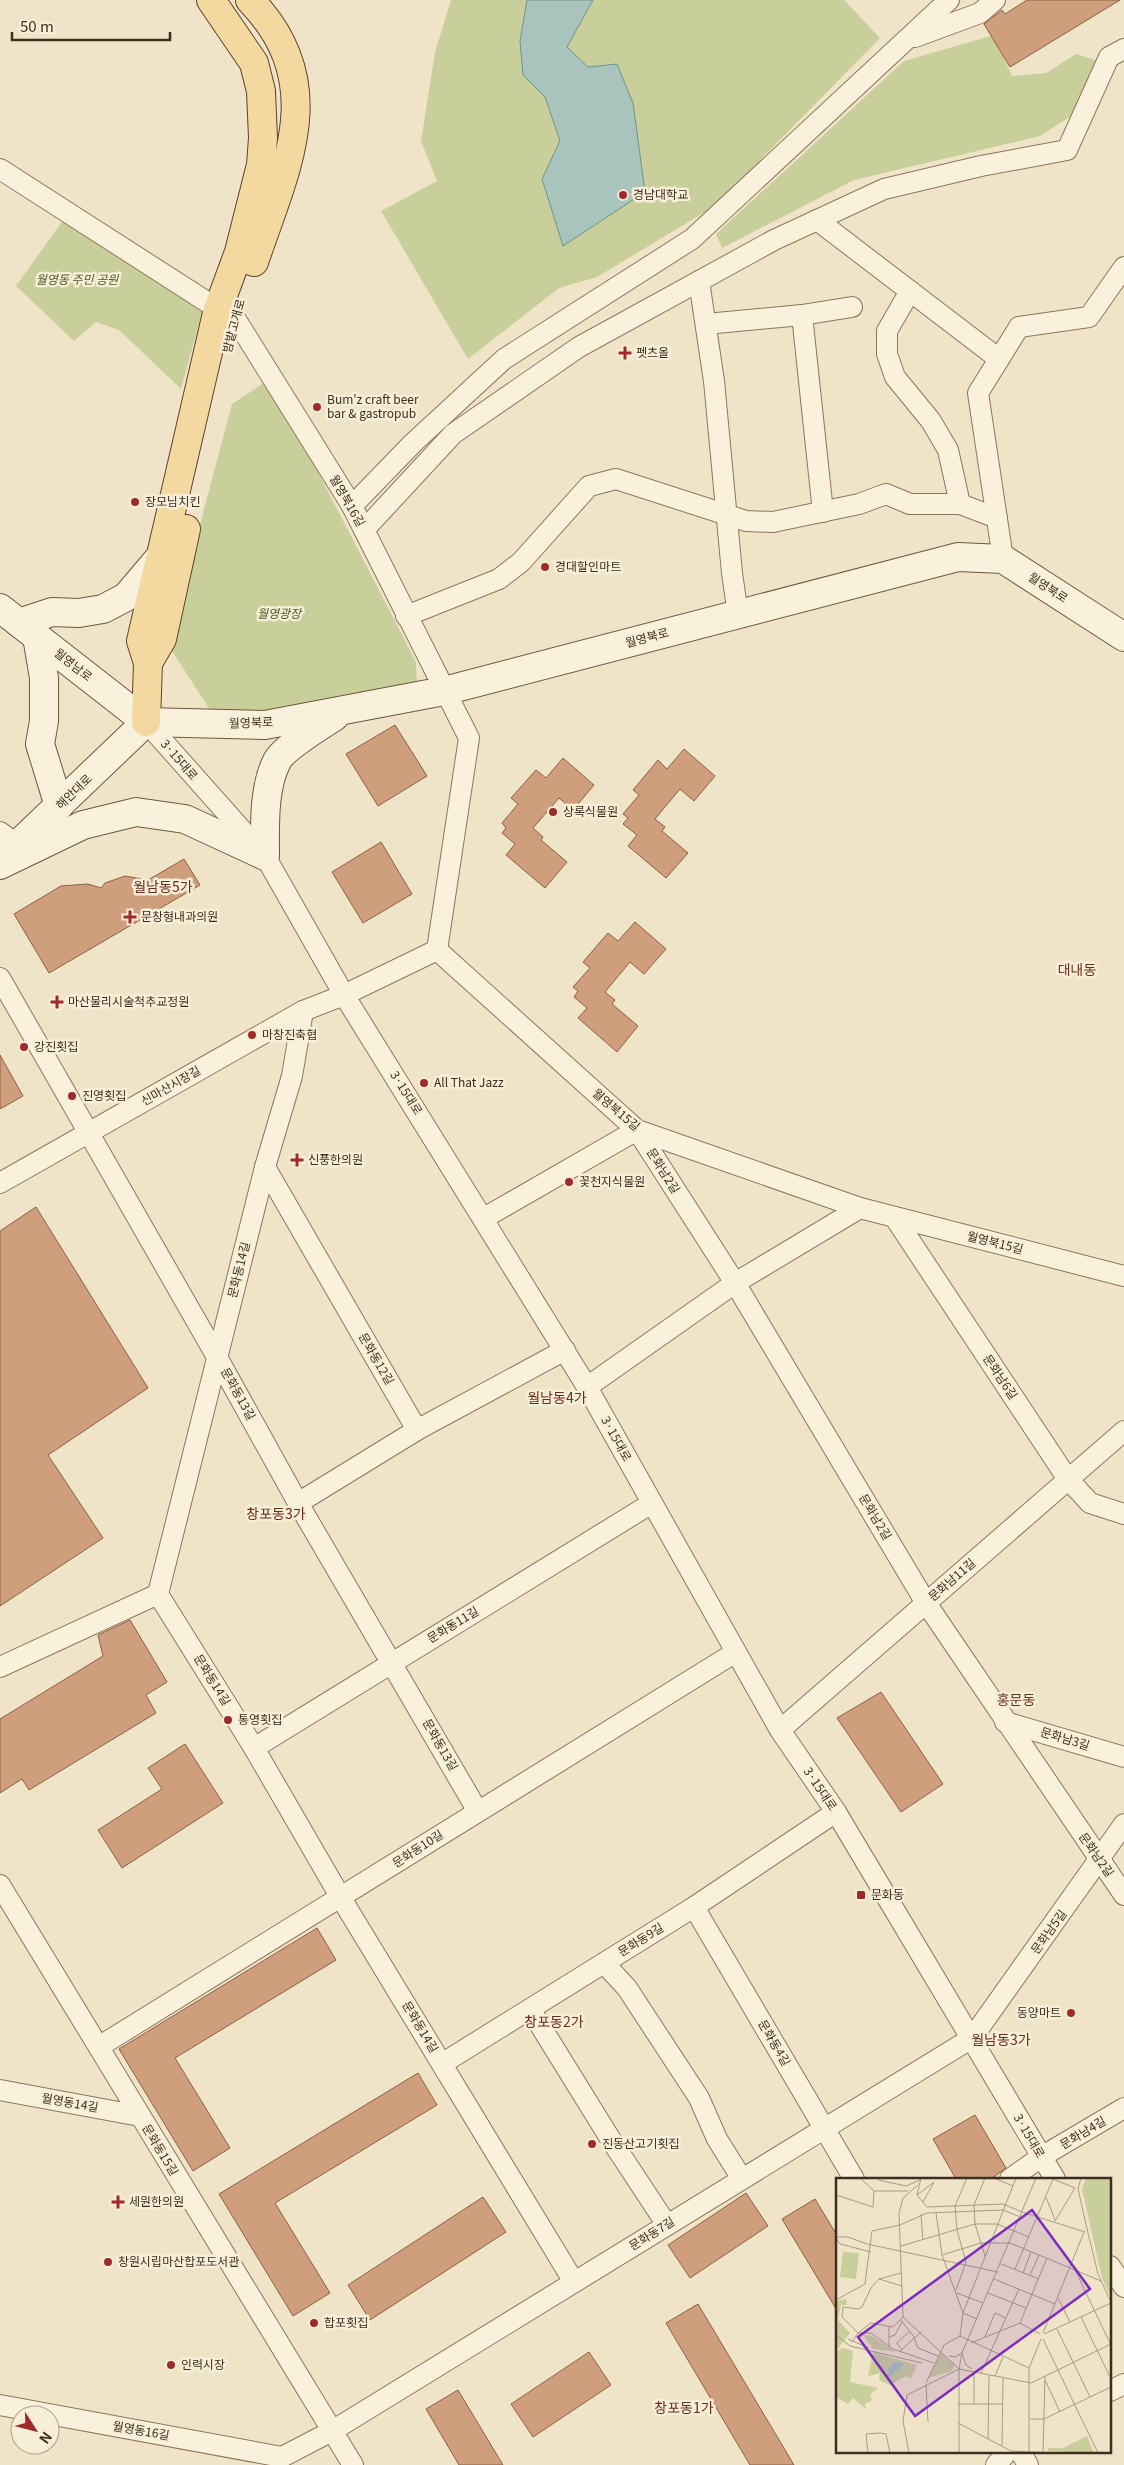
<svg xmlns="http://www.w3.org/2000/svg" width="1124" height="2465" font-family="Georgia,'Noto Sans KR',serif">
  <style>
    .green { fill: #c9cf9b }
    .water { fill: #a9c4bc; stroke: #6f938a }
    .building { fill: #cf9f7d; stroke: #8d5f41 }
    .lines { fill: none; stroke-linecap: round; stroke-linejoin: round }
    .minor-casing { stroke: #8d765c; stroke-width: 22 }
    .secondary-casing { stroke: #6f573f; stroke-width: 30 }
    .primary-casing { stroke: #5b4430; stroke-width: 30 }
    .minor { stroke: #faf1dc; stroke-width: 20 }
    .secondary { stroke: #faf1dc; stroke-width: 28 }
    .primary { stroke: #f3d9a0; stroke-width: 28 }
    .poi-dot { fill: #9e2a2b; stroke: #f7eed8; stroke-width: 2 }
    .labels { text-anchor: middle; stroke-width: 5; stroke-linejoin: round; paint-order: stroke }
    .poi-label { font-size: 12px; fill: #3d2e20; stroke: #f7eed8; text-anchor: start }
    .park-label { font-size: 12px; font-style: italic; fill: #4d5a26; stroke: #f7eed8 }
    .street-label { font-size: 12px; fill: #3d2e20; stroke: #f7eed8 }
    .neighbourhood-label { font-size: 14px; fill: #6b2e1e; stroke: #f7eed8 }
    .inset-road { fill: none; stroke: #a89b85; stroke-width: 1 }
    .view { fill: #7b2cbf; fill-opacity: 0.15; stroke: #7b2cbf; stroke-width: 2.5 }
    .inset-edge { fill: none; stroke: #3d2e20; stroke-width: 2.5 }
  </style>
  <rect width="100%" height="100%" fill="#f0e4c8"/>
  <g class="green">
    <path d="M451 0H844L880 38 715 206 597 277 559 288 468 359 381 211 437 181 421 141 435 52Z"/>
    <path d="M994 35 1012 76 1046 73 1076 54 1098 61 1074 114 1040 136 854 180 722 248 716 234 904 61Z"/>
    <path d="M66 216 203 309 181 389 119 330 96 322 74 341 16 286Z"/>
    <path d="M270 379 416 662 417 685 285 716H214L168 645 232 404Z"/>
  </g>
  <path class="water" d="M527 0H593L567 47 588 67 617 64 633 103 645 192 563 246 542 179 560 141 545 97 523 75 520 41Z"/>
  <g class="building">
    <path d="M1027 0H1120L1010 67 984 24 1002 10 1005 14Z"/>
    <path d="M395 725 427 776 378 806 346 754Z"/>
    <path d="M684 749 715 776 694 801 680 789 655 819 665 827 662 831 688 853 666 878 628 846 637 835 623 824 628 818 623 814 639 795 633 790 658 760 667 769Z"/>
    <path d="M563 758 594 785 573 810 559 798 533 828 543 837 541 840 567 862 545 888 506 855 515 844 502 833 506 828 502 823 518 804 511 798 536 770 546 778Z"/>
    <path d="M381 842 412 894 363 923 332 872Z"/>
    <path d="M184 859 200 885 49 973 14 914 61 886 88 884 101 888 105 883 125 876 148 880Z"/>
    <path d="M635 922 666 949 644 974 630 962 605 992 615 1000 612 1004 638 1026 617 1052 578 1018 587 1008 574 997 578 991 573 987 590 968 583 962 608 933 618 941Z"/>
    <path d="M0 1055 23 1096 0 1109Z"/>
    <path d="M36 1207 148 1388 48 1455 103 1538 0 1606V1231Z"/>
    <path d="M130 1620 167 1682 146 1695 156 1713 29 1790 22 1779 0 1793V1719L103 1656 98 1635Z"/>
    <path d="M881 1692 943 1784 901 1812 837 1718Z"/>
    <path d="M185 1744 223 1803 122 1868 98 1830 162 1789 148 1768Z"/>
    <path d="M317 1928 336 1960 175 2058 230 2148 193 2171 119 2049Z"/>
    <path d="M418 2073 437 2105 275 2203 330 2293 293 2316 219 2194Z"/>
    <path d="M975 2115 1006 2168 991 2179H956L933 2139Z"/>
    <path d="M746 2193 768 2226 690 2278 668 2245Z"/>
    <path d="M483 2197 506 2232 370 2320 348 2285Z"/>
    <path d="M815 2199 838 2237V2312L782 2219Z"/>
    <path d="M698 2304 794 2465H750L666 2323Z"/>
    <path d="M589 2352 611 2385 533 2437 511 2404Z"/>
    <path d="M458 2390 503 2465H459L426 2409Z"/>
  </g>
  <g class="lines">
    <g class="minor-casing">
      <g id="minor">
        <path d="M915 37 980 13 995 0"/>
        <path d="M0 169 218 309"/>
        <path d="M817 220 999 359"/>
        <path d="M699 281 714 381 732 573 738 615"/>
        <path d="M910 291 887 331V354L895 377 931 421 948 450 960 504"/>
        <path d="M802 315 852 307"/>
        <path d="M235 318 352 506 469 738 437 950"/>
        <path d="M706 324 802 315 823 512"/>
        <path d="M352 506 413 443 504 359 692 239 949 0"/>
        <path d="M364 530 453 434 579 347 774 240 884 189 981 166 1067 150 1109 57 1124 49"/>
        <path d="M1003 559 978 393 1019 327 1089 317 1124 267"/>
        <path d="M406 616 499 579 521 562 589 486 616 479 746 521 773 522 859 504 886 494 910 504H960L997 518"/>
        <path d="M146 722 265 856 344 995 587 1387 780 1730 836 1812 1055 2179"/>
        <path d="M0 832 18 845"/>
        <path d="M437 950 637 1130 860 1208 1124 1276"/>
        <path d="M0 978 217 1357 298 1503 477 1810"/>
        <path d="M303 1011 292 1076 265 1167 158 1594 254 1748 341 1898 574 2282"/>
        <path d="M265 1167 417 1430 298 1503"/>
        <path d="M0 1183 303 1011 344 995 437 950"/>
        <path d="M484 1218 637 1130 735 1283 926 1603 1124 1895"/>
        <path d="M895 1218 1067 1478 1090 1503 1124 1514"/>
        <path d="M587 1387 735 1283 860 1208"/>
        <path d="M415 1431 565 1350"/>
        <path d="M0 1667 158 1594"/>
        <path d="M1005 1722 1124 1757"/>
        <path d="M780 1730 1124 1431"/>
        <path d="M254 1748 652 1503"/>
        <path d="M0 1885 353 2465"/>
        <path d="M694 1907 854 2179"/>
        <path d="M604 1963 627 1988 699 2098 717 2139 742 2179"/>
        <path d="M530 2009 611 2140 667 2225"/>
        <path d="M100 2046 736 1652"/>
        <path d="M443 2063 694 1907 836 1812"/>
        <path d="M0 2090 140 2116"/>
        <path d="M1010 2179 1041 2157 1124 2108"/>
        <path d="M1110 2266 1124 2287"/>
        <path d="M1110 2391 1124 2384"/>
        <path d="M0 2405 282 2457 332 2431 972 2038 1124 1824"/>
        <path d="M1020 2451 1028 2465"/>
        <path d="M996 2465 1008 2451"/>
      </g>
    </g>
    <g class="secondary-casing">
      <g id="secondary">
        <path d="M0 608 146 722"/>
        <path d="M19 623 52 612 79 613 103 609 126 597 160 557"/>
        <path d="M37 637 44 678V721L40 744 59 806"/>
        <path d="M146 722 265 725 444 691 958 557 1003 559 1124 637"/>
        <path d="M11 851 146 722"/>
        <path d="M0 865 83 825 136 812 185 819 265 856C265 827 263 788 277 761 284 748 320 726 334 717"/>
      </g>
    </g>
    <g class="primary-casing">
      <g id="primary">
        <path d="M250 0C331 84 286 167 254 262"/>
        <path d="M148 663 162 639 186 529"/>
        <path d="M146 722 148 663 141 641 218 309 239 252 261 165 263 138 261 91 254 63 211 0"/>
      </g>
    </g>
    <use href="#minor" class="minor"/>
    <use href="#secondary" class="secondary"/>
    <use href="#primary" class="primary"/>
  </g>
  <g class="poi-dot">
    <circle cx="623" cy="195" r="5"/>
    <path d="M622.5 345.5h5v5h5v5h-5v5h-5v-5h-5v-5h5z"/>
    <circle cx="317" cy="407" r="5"/>
    <circle cx="135" cy="502" r="5"/>
    <circle cx="545" cy="567" r="5"/>
    <circle cx="553" cy="812" r="5"/>
    <path d="M127.5 909.5h5v5h5v5h-5v5h-5v-5h-5v-5h5z"/>
    <path d="M54.5 994.5h5v5h5v5h-5v5h-5v-5h-5v-5h5z"/>
    <circle cx="252" cy="1035" r="5"/>
    <circle cx="24" cy="1047" r="5"/>
    <circle cx="424" cy="1083" r="5"/>
    <circle cx="72" cy="1096" r="5"/>
    <path d="M294.5 1152.5h5v5h5v5h-5v5h-5v-5h-5v-5h5z"/>
    <circle cx="569" cy="1182" r="5"/>
    <circle cx="228" cy="1720" r="5"/>
    <rect x="856" y="1890" width="10" height="10" rx="2.5"/>
    <circle cx="1071" cy="2013" r="5"/>
    <circle cx="592" cy="2144" r="5"/>
    <path d="M115.5 2194.5h5v5h5v5h-5v5h-5v-5h-5v-5h5z"/>
    <circle cx="108" cy="2262" r="5"/>
    <circle cx="314" cy="2323" r="5"/>
    <circle cx="171" cy="2365" r="5"/>
  </g>
  <g class="labels">
    <g class="poi-label">
      <text x="633" y="199">경남대학교</text>
      <text x="636" y="357">펫츠올</text>
      <text x="327" y="404">Bum'z craft beer<tspan x="327" dy="14">bar &amp; gastropub</tspan></text>
      <text x="145" y="506">장모님치킨</text>
      <text x="555" y="571">경대할인마트</text>
      <text x="563" y="816">상록식물원</text>
      <text x="141" y="921">문창형내과의원</text>
      <text x="68" y="1006">마산물리시술척추교정원</text>
      <text x="262" y="1039">마창진축협</text>
      <text x="34" y="1051">강진횟집</text>
      <text x="434" y="1087">All That Jazz</text>
      <text x="82" y="1100">진영횟집</text>
      <text x="308" y="1164">신풍한의원</text>
      <text x="579" y="1186">꽃천지식물원</text>
      <text x="238" y="1724">통영횟집</text>
      <text x="871" y="1899">문화동</text>
      <text x="1061" y="2017" text-anchor="end">동양마트</text>
      <text x="602" y="2148">진동산고기횟집</text>
      <text x="129" y="2206">세원한의원</text>
      <text x="118" y="2266">창원시립마산합포도서관</text>
      <text x="324" y="2327">합포횟집</text>
      <text x="181" y="2369">인력시장</text>
    </g>
    <g class="park-label">
      <text x="77" y="284">월영동 주민 공원</text>
      <text x="279" y="618">월영광장</text>
    </g>
    <g class="street-label">
      <text transform="translate(234 326) rotate(-75)" y="4">밤밭고개로</text>
      <text transform="translate(347 501) rotate(60)" y="4">월영북16길</text>
      <text transform="translate(1048 588) rotate(33)" y="4">월영북로</text>
      <text transform="translate(647 638) rotate(-15)" y="4">월영북로</text>
      <text transform="translate(73 665) rotate(38)" y="4">월영남로</text>
      <text transform="translate(251 723) rotate(-2)" y="4">월영북로</text>
      <text transform="translate(179 760) rotate(49)" y="4">3·15대로</text>
      <text transform="translate(74 792) rotate(-44)" y="4">해안대로</text>
      <text transform="translate(171 1086) rotate(-30)" y="4">신마산시장길</text>
      <text transform="translate(406 1093) rotate(58)" y="4">3·15대로</text>
      <text transform="translate(616 1110) rotate(40)" y="4">월영북15길</text>
      <text transform="translate(663 1171) rotate(58)" y="4">문화남2길</text>
      <text transform="translate(995 1243) rotate(14)" y="4">월영북15길</text>
      <text transform="translate(239 1270) rotate(-76)" y="4">문화동14길</text>
      <text transform="translate(376 1359) rotate(60)" y="4">문화동12길</text>
      <text transform="translate(1000 1377) rotate(56)" y="4">문화남6길</text>
      <text transform="translate(238 1394) rotate(61)" y="4">문화동13길</text>
      <text transform="translate(616 1439) rotate(61)" y="4">3·15대로</text>
      <text transform="translate(875 1517) rotate(59)" y="4">문화남2길</text>
      <text transform="translate(952 1580) rotate(-41)" y="4">문화남11길</text>
      <text transform="translate(453 1625) rotate(-31)" y="4">문화동11길</text>
      <text transform="translate(212 1680) rotate(58)" y="4">문화동14길</text>
      <text transform="translate(1065 1739) rotate(17)" y="4">문화남3길</text>
      <text transform="translate(440 1745) rotate(60)" y="4">문화동13길</text>
      <text transform="translate(820 1789) rotate(56)" y="4">3·15대로</text>
      <text transform="translate(418 1849) rotate(-33)" y="4">문화동10길</text>
      <text transform="translate(1096 1855) rotate(55)" y="4">문화남2길</text>
      <text transform="translate(1049 1932) rotate(-54)" y="4">문화남5길</text>
      <text transform="translate(641 1940) rotate(-32)" y="4">문화동9길</text>
      <text transform="translate(420 2027) rotate(59)" y="4">문화동14길</text>
      <text transform="translate(774 2043) rotate(60)" y="4">문화동4길</text>
      <text transform="translate(70 2103) rotate(10)" y="4">월영동14길</text>
      <text transform="translate(1083 2133) rotate(-31)" y="4">문화남4길</text>
      <text transform="translate(1029 2136) rotate(60)" y="4">3·15대로</text>
      <text transform="translate(160 2150) rotate(59)" y="4">문화동15길</text>
      <text transform="translate(652 2234) rotate(-32)" y="4">문화동7길</text>
      <text transform="translate(141 2431) rotate(10)" y="4">월영동16길</text>
    </g>
    <g class="neighbourhood-label">
      <text x="163" y="892">월남동5가</text>
      <text x="1077" y="975">대내동</text>
      <text x="557" y="1403">월남동4가</text>
      <text x="276" y="1519">창포동3가</text>
      <text x="1016" y="1705">홍문동</text>
      <text x="554" y="2027">창포동2가</text>
      <text x="1001" y="2045">월남동3가</text>
      <text x="684" y="2413">창포동1가</text>
    </g>
  </g>
  <g transform="translate(836 2178)">
    <rect width="275" height="275" fill="#f0e4c8"/>
    <path d="M250 0H275V120L266 100 246 11ZM7 74 23 75 20 101 4 99ZM10 121 11 127H5L2 142 14 155 0 173V123ZM27 157 36 158 60 174 37 171ZM6 170 17 173 14 204 42 210 34 217 36 222 29 226 30 231 17 220 12 226 0 219V175ZM37 174 81 187 75 200 70 198 54 207 43 202 44 195 32 198ZM105 175 119 186 116 193 92 200ZM251 258 258 275 212 273V270H227Z" fill="#c9cf9b"/>
    <path d="M60 183 68 186 51 201 49 196H54L52 191Z" fill="#a9c4bc"/>
    <path class="inset-road" d="M24 0 38 13M85 0 81 17 91 29 167 26 186 34M149 0 138 27 139 46 149 78M158 0 177 8M245 0 242 11 252 55 262 96 275 124M217 1 239 10M42 2 70 8 84 2M82 7 67 20 63 35 67 139 123 191M38 13H72M0 17 37 29 38 13M81 17 98 4M210 19 219 42M87 24 98 4M186 34 249 54M100 35 106 77 127 135 124 158M85 36 87 62M219 43 239 10M0 59H12L31 66 162 94M0 60 4 66 35 74M65 68 139 46H161L193 59M106 77 145 65H174L239 92 275 167M165 86 203 101M179 91 217 1M239 92 265 103M65 95 43 101 35 110 26 129 22 131 7 129 6 139 22 155H35L57 171 98 185M187 95 195 74M194 97 203 77M43 101 66 108M158 101 219 126M120 112 130 84 121 52 119 28 131 0M121 115 147 125M152 115 190 130M222 120 234 144M0 122 29 106 36 53 64 47 91 35 167 32 184 39M245 139 275 201M141 141 127 135 180 0M65 142 78 159 82 170 102 178M184 145 204 156M221 151 254 219M207 155 248 54M208 156 275 125M0 157 14 168 86 185M124 158 193 190M53 159 59 157 66 144M149 159 159 135 170 140M12 161 33 170M207 161 262 275M16 164 22 155 35 145 57 149 67 139M135 165 184 145 211 80M53 169V149M66 172 61 165 73 154M63 174 85 154M113 178 119 179 126 175 130 187 136 191M123 191 126 175 200 0M123 191 195 205 275 166M138 194V226M145 195 183 111M159 198 167 179M209 202 224 234M90 205 108 167 124 158M90 207 92 244M122 226H167M194 241H208L275 209M122 245 175 273 218 275M152 261 153 197M166 268 167 200M193 273V190L205 161M207 274 209 198M32 275 30 256 44 255 50 256 54 275M73 275 67 243 71 217 123 191M123 275V191"/>
    <path class="view" d="M196 32 254 111 79 238 22 159Z"/>
    <rect width="275" height="275" class="inset-edge"/>
  </g>
  <g transform="translate(35 2430) rotate(126)"><circle r="24" fill="#f7eed8" stroke="#ada18e"/>
  <path d="M0-4L9 19L0 12L-9 19Z" fill="#9e2a2b"/>
  <text y="-8" font-size="14" font-weight="bold" text-anchor="middle" fill="#3d2e20">N</text>
  </g>
  <path d="M12 32v8h158v-8" fill="none" stroke="#3d2e20" stroke-width="2.5"/>
  <text x="20" y="32" font-size="15" fill="#3d2e20" stroke="#f7eed8" stroke-width="4" paint-order="stroke">50 m</text>
</svg>
